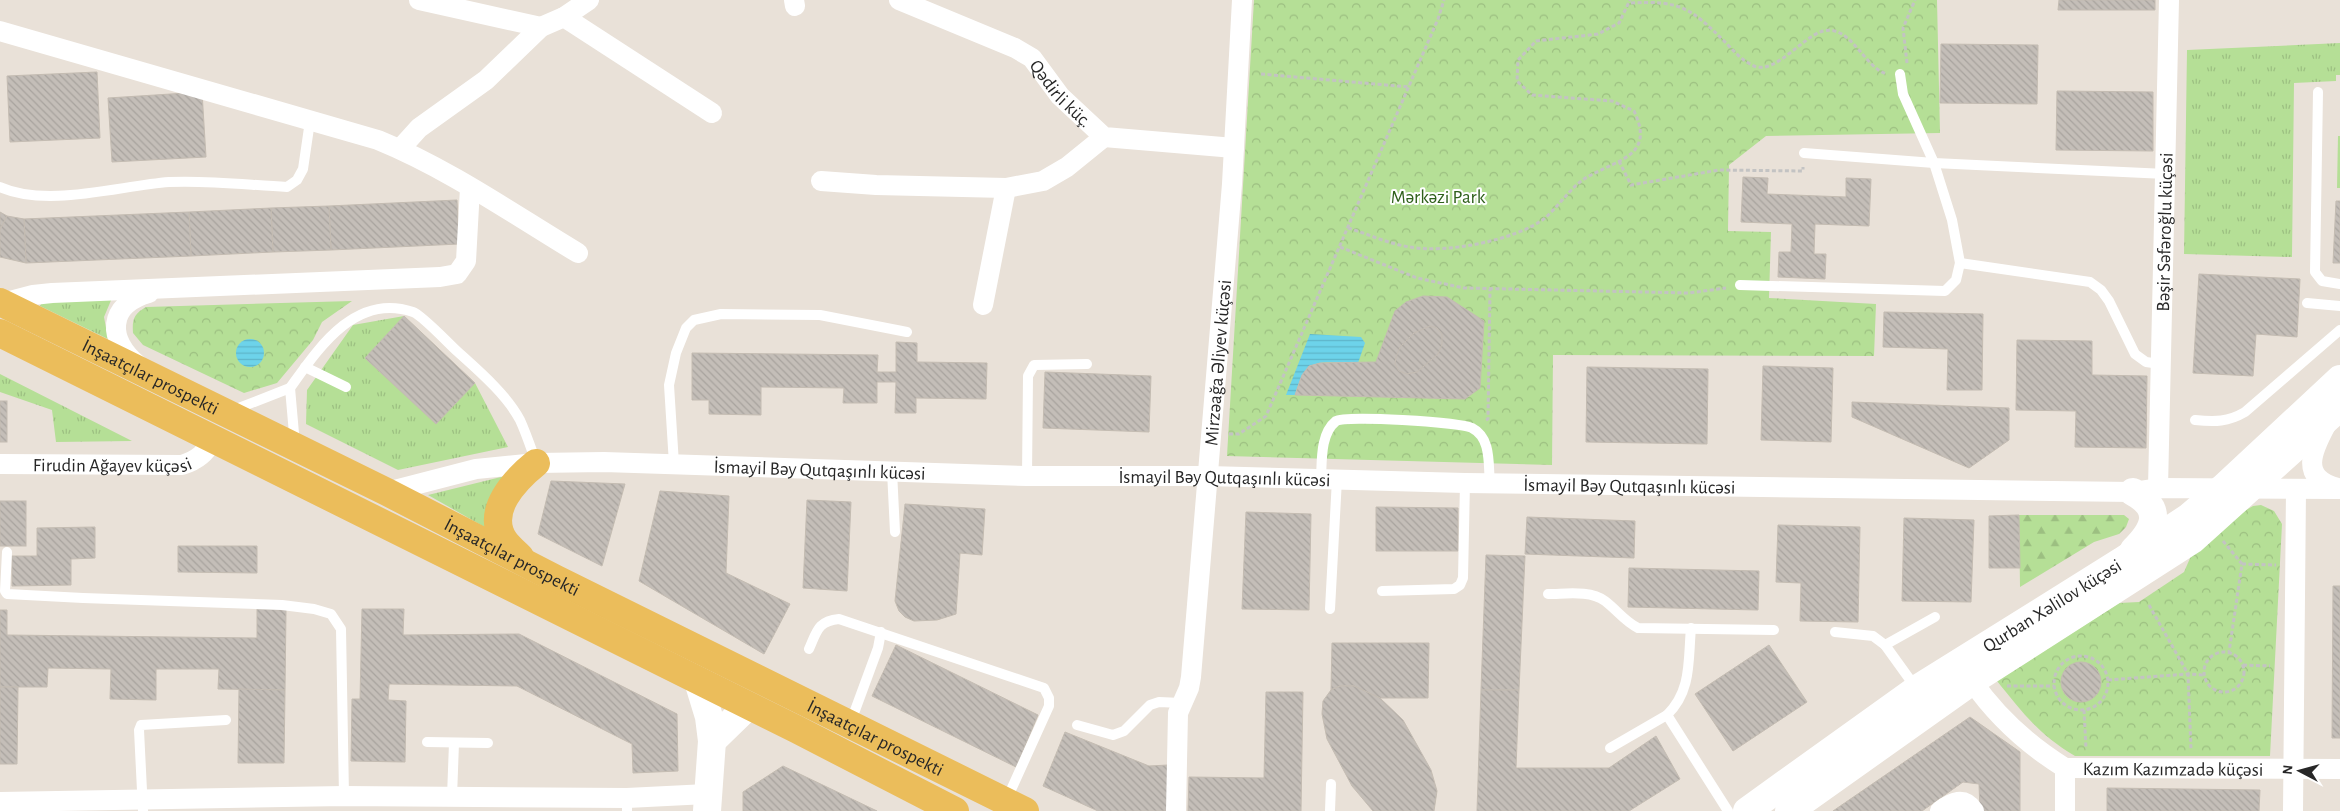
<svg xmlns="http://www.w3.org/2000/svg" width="2340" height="811" font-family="'Alegreya Sans',sans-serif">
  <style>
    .grass { fill: url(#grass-tufts) }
    .forest { fill: url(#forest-firs) }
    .park { fill: url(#park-crowns) }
    .water { fill: url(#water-rules) }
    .building { fill: url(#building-back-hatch); stroke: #c4bcb2 }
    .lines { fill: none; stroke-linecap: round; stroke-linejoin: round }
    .path { stroke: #c3c3c3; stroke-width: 3; stroke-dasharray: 4 2.5; stroke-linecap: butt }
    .lane { stroke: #fff; stroke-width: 10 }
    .street { stroke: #fff; stroke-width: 20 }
    .secondary { stroke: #fff; stroke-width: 28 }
    .primary { stroke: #ebbd5b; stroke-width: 28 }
    .labels { text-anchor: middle; stroke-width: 4; stroke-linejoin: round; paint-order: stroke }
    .street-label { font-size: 19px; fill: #272727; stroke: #fff }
    .park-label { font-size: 19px; fill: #2f601b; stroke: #fff }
  </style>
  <defs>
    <pattern id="grass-tufts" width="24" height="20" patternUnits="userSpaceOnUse" patternTransform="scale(1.25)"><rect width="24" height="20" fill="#b5df96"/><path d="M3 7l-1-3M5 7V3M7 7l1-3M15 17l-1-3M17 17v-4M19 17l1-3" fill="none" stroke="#9cbf81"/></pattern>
    <pattern id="forest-firs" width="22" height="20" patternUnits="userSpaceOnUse" patternTransform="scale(1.25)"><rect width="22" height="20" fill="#b5df96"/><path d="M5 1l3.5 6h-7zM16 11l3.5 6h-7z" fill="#9cbf81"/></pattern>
    <pattern id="park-crowns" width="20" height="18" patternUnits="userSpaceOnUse" patternTransform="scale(1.25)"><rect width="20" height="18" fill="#b5df96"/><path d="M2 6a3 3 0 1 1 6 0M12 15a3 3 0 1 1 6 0" fill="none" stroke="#9cbf81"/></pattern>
    <pattern id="water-rules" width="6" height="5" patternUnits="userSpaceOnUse" patternTransform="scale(1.25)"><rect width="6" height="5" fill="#6dd3ea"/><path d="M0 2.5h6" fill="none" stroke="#5eb5c9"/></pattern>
    <pattern id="building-back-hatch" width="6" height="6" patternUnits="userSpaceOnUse" patternTransform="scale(1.25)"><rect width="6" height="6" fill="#c4beb8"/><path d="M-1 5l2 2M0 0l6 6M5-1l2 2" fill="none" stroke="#a8a39e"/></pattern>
  </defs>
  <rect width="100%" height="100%" fill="#e9e1d8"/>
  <g class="grass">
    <path d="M2340 43V75H2336V81L2294 83 2292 257 2184 254 2187 50Z"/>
    <path d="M2338 136H2340V188H2337Z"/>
    <path d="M112 298 104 317 108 339 40 306 43 300Z"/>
    <path d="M404 316 366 358 475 383 508 447 398 470 306 424 307 390 353 325Z"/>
    <path d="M0 374 132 441 56 442 52 410 0 392Z"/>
    <path d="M505 476 488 529 428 495Z"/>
  </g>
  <path class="forest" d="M2019 515H2124L2129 519 2126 527 2119 534 2094 542 2020 587Z"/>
  <g class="park">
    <path d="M1254 0H1937L1940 133 1766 136 1729 165 1728 231 1771 232 1769 298 1876 304 1874 356 1553 355 1552 465 1227 456Z"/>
    <path d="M352 301 322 322 313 340 277 383 244 393 143 345 133 333C132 319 134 314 146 307Z"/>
    <path d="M2261 505 2274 511 2282 524 2270 756H2075C2039 735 2023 713 1997 681L2119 603 2139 602 2184 572 2191 556 2246 510 2253 506Z"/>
  </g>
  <g class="water">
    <path d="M1310 334 1361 337 1365 343 1358 363C1321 363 1307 354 1295 395H1286Z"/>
    <circle cx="250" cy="353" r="14"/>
  </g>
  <g class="building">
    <path d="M2059 0H2155V10H2058Z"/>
    <path d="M1941 44 2038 45 2037 104 1940 103Z"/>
    <path d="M97 72 100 138 10 142 7 76Z"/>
    <path d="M2057 91 2153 92V151L2056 150Z"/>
    <path d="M202 92 206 157 112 162 108 98Z"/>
    <path d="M1743 177 1768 178 1767 194 1846 197V178L1871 179 1869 226 1815 224 1814 254H1826L1825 279 1778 277 1779 252H1791L1792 224 1741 222Z"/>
    <path d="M457 200 459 244 331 250 329 206Z"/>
    <path d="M2336 201H2340V263H2333Z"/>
    <path d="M329 206 331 250 273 252 271 208Z"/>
    <path d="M271 208 273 252 191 256 189 212Z"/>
    <path d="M0 212 7 216 0 230Z"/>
    <path d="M189 212 191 256 26 263 24 219Z"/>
    <path d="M7 216 24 219 26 263 0 257V230Z"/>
    <path d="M2199 274 2300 279 2297 337 2256 334 2253 376 2193 373Z"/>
    <path d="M1423 296 1447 297 1484 321 1480 388 1465 399 1295 395 1302 375 1309 366 1320 363 1376 362 1395 311 1406 302Z"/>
    <path d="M1884 312 1983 314 1982 390H1947L1948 349 1883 347Z"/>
    <path d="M404 316 475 383 436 424 365 358Z"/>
    <path d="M1430 326 1437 328 1442 334V344L1438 354 1417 372 1407 374 1399 371 1395 364 1396 357 1400 347 1414 333Z"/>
    <path d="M2017 340 2092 341V375L2147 376 2146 448 2075 447 2076 411 2016 410Z"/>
    <path d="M896 342 917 343V362L987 363 986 399 916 398V413H895L896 382H877V403H843L844 388 761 387V415L709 414V400H692V353L878 355 877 372H896Z"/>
    <path d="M1763 366 1833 368 1831 442 1761 440Z"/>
    <path d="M1587 367 1708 369 1707 444 1586 442Z"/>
    <path d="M1045 372 1151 376 1149 432 1043 428Z"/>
    <rect x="0" y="401" width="7" height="41"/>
    <path d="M1852 402 2009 408V440L1969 468 1852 417Z"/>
    <path d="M551 481 625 484 602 566 538 534Z"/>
    <path d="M660 491 729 496 726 573 790 604 764 654 639 581Z"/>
    <path d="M807 500 851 502 847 591 803 588Z"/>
    <rect x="0" y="501" width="26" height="45"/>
    <path d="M905 504 985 509 982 555 960 553 956 614 937 620 914 621 905 617 899 611 895 601Z"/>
    <path d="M1376 507 1458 508V551H1376Z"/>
    <path d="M1246 512 1311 514 1309 610 1242 609Z"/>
    <path d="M2019 515 2020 568H1989V516Z"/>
    <path d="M1527 517 1635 521 1634 558 1525 554Z"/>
    <path d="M1904 518 1974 520 1971 602 1902 601Z"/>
    <path d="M1778 525 1860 527 1858 622 1800 621 1801 583 1776 582Z"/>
    <path d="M95 527V558L71 559V585L12 586V556H37V528Z"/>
    <path d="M178 546H257V573L178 572Z"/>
    <path d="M1486 555 1525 556 1519 690H1481Z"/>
    <path d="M1629 568 1759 571 1758 610 1628 607Z"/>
    <path d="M2333 586H2340V738H2332Z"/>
    <path d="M257 609 286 610 285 690 218 689 219 669H156V700L110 699 111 669 48 668 47 687H0V610H7V635L257 638Z"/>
    <path d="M362 609H404L403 635 519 634 677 714 678 771 633 773 632 744 517 686 389 684 388 700 406 701 405 762 351 761 352 699H360Z"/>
    <path d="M1332 643H1429L1428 698H1380L1354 686H1340L1331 690Z"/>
    <path d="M896 645 1038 715 1016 767 872 696Z"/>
    <path d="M1769 645 1807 702 1733 751 1695 694Z"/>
    <circle cx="2081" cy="682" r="20"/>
    <path d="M1340 686H1354L1380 698 1403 720 1431 770 1437 791 1434 811H1373L1352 786 1327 739 1322 714 1323 701 1331 690Z"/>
    <path d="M0 687H18L17 764H0Z"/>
    <path d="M239 689 285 690 284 763H238Z"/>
    <path d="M1481 690H1519L1516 768H1609L1656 736 1680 779 1629 811H1477Z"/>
    <path d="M1266 692H1303L1301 811H1188L1189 777 1264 778Z"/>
    <path d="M1970 717 2020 752V811H1980L1979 784 1963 782 1922 811H1833Z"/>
    <path d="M1065 732 1149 766 1168 765 1169 811H1098L1043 786Z"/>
    <path d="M783 766 877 811H743V792Z"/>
    <path d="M2107 788 2260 790 2259 811H2107Z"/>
  </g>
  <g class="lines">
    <g class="path">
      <path d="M1631 3C1679 0 1691 8 1724 41 1733 50 1742 61 1754 66 1775 75 1802 37 1823 31 1851 24 1864 68 1887 74"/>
      <path d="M1907 63 1903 28 1915 0"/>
      <path d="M1261 74 1409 87"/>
      <path d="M1619 161 1631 185 1719 170 1803 171V167"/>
      <path d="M1348 228C1368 234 1389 244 1410 247 1445 254 1517 240 1545 218 1560 205 1572 185 1589 176 1620 159 1655 155 1634 111L1612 101 1532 95 1517 81 1518 60 1536 41 1598 34 1619 23 1630 0"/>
      <path d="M1340 247 1417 278 1464 288 1689 293 1726 288"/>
      <path d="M1486 420 1488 419 1490 289"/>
      <path d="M1229 434H1239L1266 416 1438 19 1444 0"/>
      <path d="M2223 541 2242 564 2229 652"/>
      <path d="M2242 564 2276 565"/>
      <path d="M2149 605 2188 674 2191 750"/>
      <circle cx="2224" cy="672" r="20"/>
      <circle cx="2081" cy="683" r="27"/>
      <path d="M2243 665 2270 666"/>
      <path d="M2108 680 2188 674 2204 675"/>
      <path d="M2007 686H2054"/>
      <path d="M2084 710 2086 749"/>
    </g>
    <g class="lane">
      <path d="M2318 92 2315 272 2322 281 2340 284"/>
      <path d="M1804 153 1934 163 2166 174"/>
      <path d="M0 187C47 208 118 186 169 182 208 180 248 185 287 187L297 180 303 169 310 121"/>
      <path d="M1960 263 2090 282 2101 290 2109 301 2135 354 2146 362 2160 364"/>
      <path d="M1740 285 1945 291 1956 280 1960 263 1952 220 1934 163 1903 94 1900 74"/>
      <path d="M2307 303 2340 306"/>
      <path d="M305 367 346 387"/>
      <path d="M290 388C318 349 355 292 413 312 422 315 449 344 458 352 479 371 507 395 520 420 526 433 531 448 536 462"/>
      <path d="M231 411 290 388 295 445"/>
      <path d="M2195 420C2215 422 2228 422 2245 412L2340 330"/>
      <path d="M674 464 669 385 676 353 686 328 694 320 721 314 820 315 907 332"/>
      <path d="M892 471 895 532"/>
      <path d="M1027 476 1028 376 1034 365 1087 364"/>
      <path d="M1321 479C1322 461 1320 434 1336 421 1345 415 1459 422 1472 428 1492 438 1488 466 1490 484"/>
      <path d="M7 552 5 591 7 594 83 598 282 605 314 609 331 614 341 629 344 796"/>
      <path d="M1382 591 1454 589 1460 585 1463 578 1465 483"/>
      <path d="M1548 594C1566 594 1590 590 1605 601 1617 610 1624 621 1638 628L1774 630"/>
      <path d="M1330 609 1337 479"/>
      <path d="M1691 628C1688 660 1692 691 1667 715L1728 811"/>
      <path d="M1835 632 1873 636 1885 645 1916 688"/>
      <path d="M1885 645 1935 617"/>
      <path d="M809 649C817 631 818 621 839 619L1044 688 1049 698V706L1006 801"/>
      <path d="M850 724 878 648 881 632"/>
      <path d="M1077 725 1113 735 1124 731 1150 705 1159 702 1181 703"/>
      <path d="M427 742 488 743"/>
      <path d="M1610 748 1667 715"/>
      <path d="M452 797 454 743"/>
      <path d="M143 811 139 730 141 725 226 720"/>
      <path d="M627 811V798"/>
      <path d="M1330 811 1331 784"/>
    </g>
    <g class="street">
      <path d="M419 0 541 27"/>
      <path d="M794 0 795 6"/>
      <path id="s1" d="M899 0 1015 48 1032 58 1060 96 1104 137 1234 148"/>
      <path d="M564 17 712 113"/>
      <path d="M0 31 378 140C449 169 513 214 578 253"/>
      <path d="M400 149 419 128 486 80 541 27 564 17 589 0"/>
      <path d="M821 181 876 185 1006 188 1043 181 1067 167 1104 137"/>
      <path d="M2 303 33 295 52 293 440 277 457 274 466 261 470 188"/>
      <path d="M983 305 1006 188"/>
      <path d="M138 365C107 340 107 305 149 293"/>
      <path d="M2326 425C2312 451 2299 478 2338 488"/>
      <path id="s2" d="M0 464 182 465C198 460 205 453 214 439"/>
      <path id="s3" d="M2158 488 2169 0"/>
      <path id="s4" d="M387 492 476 469 536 463 604 462 1027 476H1208L1465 483 2133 492 2158 488 2340 489"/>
      <path d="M1972 681C1997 717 2028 745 2065 768"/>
      <path id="s5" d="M2065 768 2340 769"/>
      <path d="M0 802 344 796 627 798 707 794"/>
      <path id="s6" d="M1176 811 1178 713 1189 688 1191 677 1232 184 1242 0"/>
      <path d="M1940 811C1952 802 1964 796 1974 811"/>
      <path d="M2065 811V768"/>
      <path d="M2293 811 2296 489"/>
    </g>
    <g class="secondary">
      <path d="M2133 492C2164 509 2155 529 2134 550"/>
      <path d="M698 681 709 717 712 741 707 811"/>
      <path d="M712 741 748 706"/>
      <path id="s7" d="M1747 811 1917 689 2122 561 2189 517 2223 488 2340 379"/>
      <path d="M1789 811 1972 681 2192 540 2340 407"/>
    </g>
    <g class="primary">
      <path id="s8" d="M0 302 387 492 556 579 1025 811"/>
      <path d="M0 333 796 729 955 811"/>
      <path d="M520 557C515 552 508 546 504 540 485 511 515 480 536 463"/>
    </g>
  </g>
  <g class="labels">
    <g class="street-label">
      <text dy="7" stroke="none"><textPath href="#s1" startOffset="191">Qədirli küç.</textPath></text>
      <text dy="7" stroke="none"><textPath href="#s3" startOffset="256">Bəşir Səfəroğlu küçəsi</textPath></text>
      <text dy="7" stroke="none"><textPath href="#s6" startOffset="452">Mirzəağa Əliyev küçəsi</textPath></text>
      <text dy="7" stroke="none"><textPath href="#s8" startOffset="168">İnşaatçılar prospekti</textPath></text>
      <text dy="7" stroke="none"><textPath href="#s2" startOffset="112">Firudin Ağayev küçəsi</textPath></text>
      <text dy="7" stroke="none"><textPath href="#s4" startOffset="436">İsmayil Bəy Qutqaşınlı kücəsi</textPath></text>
      <text dy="7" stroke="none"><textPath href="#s4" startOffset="841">İsmayil Bəy Qutqaşınlı kücəsi</textPath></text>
      <text dy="7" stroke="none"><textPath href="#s4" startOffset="1246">İsmayil Bəy Qutqaşınlı kücəsi</textPath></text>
      <text dy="7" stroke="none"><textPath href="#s8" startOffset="572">İnşaatçılar prospekti</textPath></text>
      <text dy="7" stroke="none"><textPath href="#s7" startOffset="368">Qurban Xəlilov küçəsi</textPath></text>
      <text dy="7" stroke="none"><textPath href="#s8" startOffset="978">İnşaatçılar prospekti</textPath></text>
      <text dy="7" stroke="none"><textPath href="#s5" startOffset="108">Kazım Kazımzadə küçəsi</textPath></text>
    </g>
    <g class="park-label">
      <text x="1438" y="203">Mərkəzi Park</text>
    </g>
  </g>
  <g transform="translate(2300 771) rotate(276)" stroke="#ffffff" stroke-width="4" paint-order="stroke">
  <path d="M0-4L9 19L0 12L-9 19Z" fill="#272727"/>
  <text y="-8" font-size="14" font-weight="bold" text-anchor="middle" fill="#272727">N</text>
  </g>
</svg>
